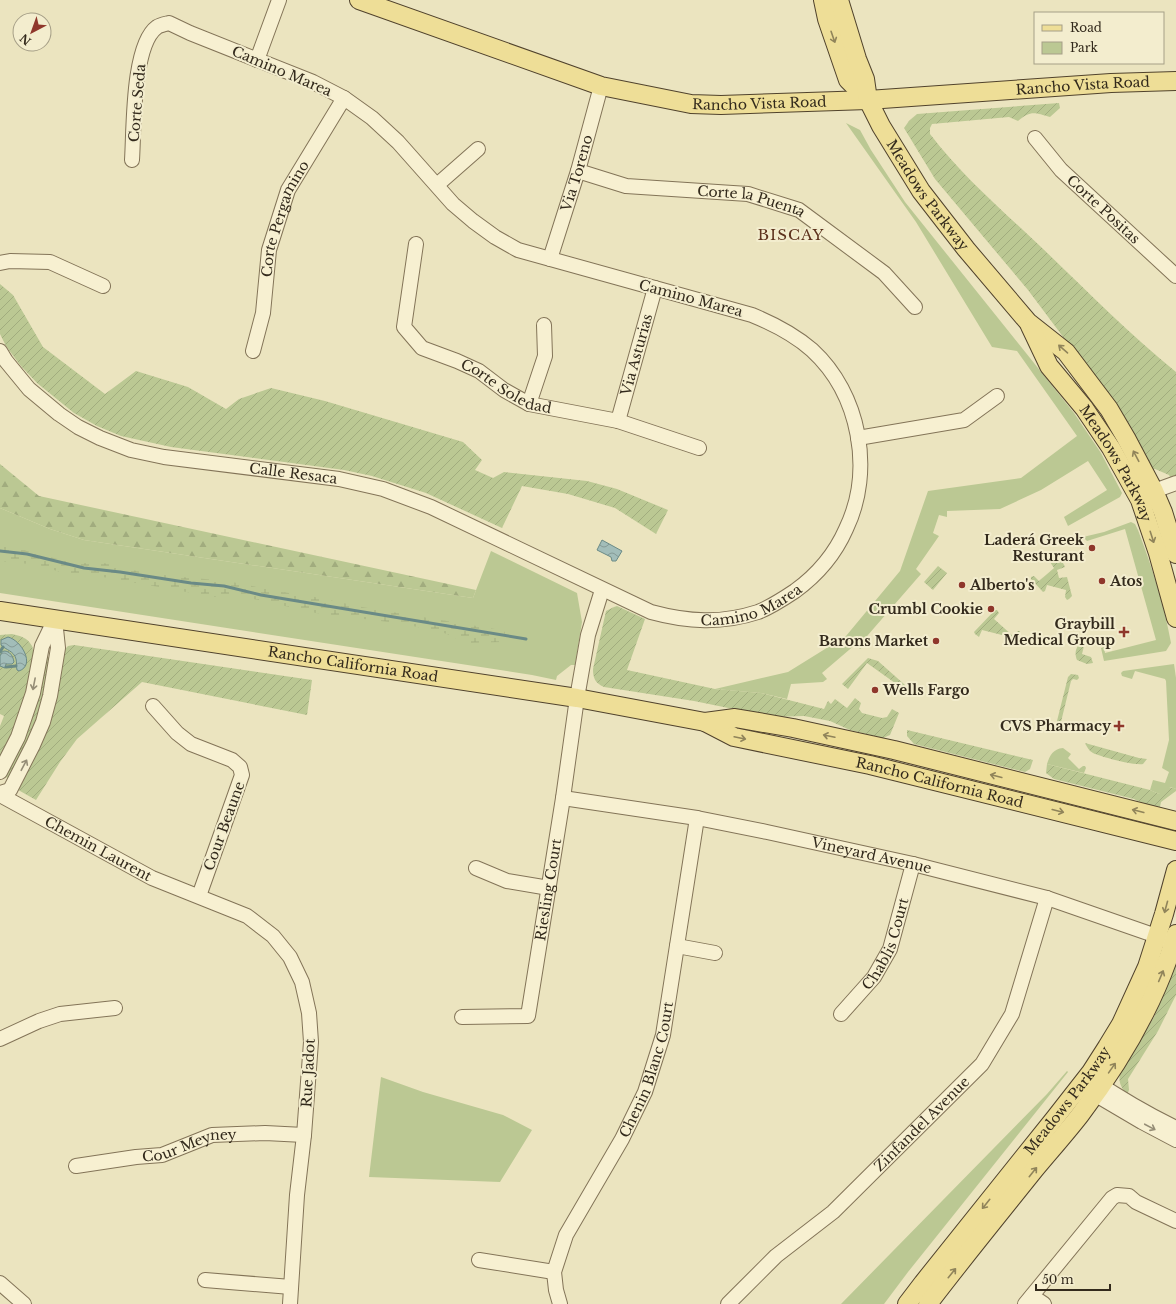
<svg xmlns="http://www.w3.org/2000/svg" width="1176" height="1304" font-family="'Libre Baskerville',serif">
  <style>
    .green { fill: #bbc893 }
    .forest { fill: url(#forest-firs) }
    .wetland { fill: url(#wetland-marsh) }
    .garden { fill: url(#garden-furrows) }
    .water { fill: url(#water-waves); stroke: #6a8a86 }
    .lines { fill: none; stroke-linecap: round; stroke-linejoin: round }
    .stream { stroke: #6a8a86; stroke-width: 3 }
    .minor-casing { stroke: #837458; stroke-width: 16 }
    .major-casing { stroke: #50422c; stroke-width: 20 }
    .minor { stroke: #f7f0d1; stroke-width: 14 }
    .major { stroke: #eede97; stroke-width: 18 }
    .oneway { stroke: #90845a }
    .oneway2 { stroke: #958d76 }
    .poi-dot { fill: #8f372b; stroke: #f3edce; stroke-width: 1.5 }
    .labels { text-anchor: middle; stroke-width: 4; stroke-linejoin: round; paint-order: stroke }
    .street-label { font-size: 14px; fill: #332a1c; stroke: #f3edce }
    .poi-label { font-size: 14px; font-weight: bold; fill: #332a1c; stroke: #f3edce; text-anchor: end }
    .neighbourhood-label { font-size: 15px; letter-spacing: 1px; fill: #5e331d; stroke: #f3edce }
  </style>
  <defs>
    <pattern id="forest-firs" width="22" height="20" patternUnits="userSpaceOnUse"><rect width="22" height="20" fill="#bbc893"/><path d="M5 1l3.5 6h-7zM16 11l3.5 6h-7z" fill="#a1ac7e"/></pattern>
    <pattern id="wetland-marsh" width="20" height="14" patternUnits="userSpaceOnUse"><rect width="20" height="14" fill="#bbc893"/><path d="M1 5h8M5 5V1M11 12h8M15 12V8" fill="none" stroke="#a1ac7e"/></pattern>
    <pattern id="garden-furrows" width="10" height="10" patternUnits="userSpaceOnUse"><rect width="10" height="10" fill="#bbc893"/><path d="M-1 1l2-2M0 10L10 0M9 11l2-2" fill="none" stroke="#a1ac7e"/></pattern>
    <pattern id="water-waves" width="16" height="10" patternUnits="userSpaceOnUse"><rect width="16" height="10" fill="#a2bdb9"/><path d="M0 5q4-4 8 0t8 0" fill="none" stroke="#859a96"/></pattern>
  </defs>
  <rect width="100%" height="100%" fill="#ebe4bf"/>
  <g class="green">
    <path d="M846 123 860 130 871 150 905 202 1074 413 1101 453 1122 493 1120 497 1068 526 1064 517 1107 490 1088 461 1041 490 1000 509 947 511V517L939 515 933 533 939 536 916 569 921 574 861 643 863 647 860 649 856 644 822 673 827 679 823 682 791 684 787 699 761 693 715 689 788 672 846 636 900 571 928 491 1021 478 1077 436 1017 351 992 347 916 222Z"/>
    <path d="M0 508 50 529 84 540 473 598 491 551 577 593 582 622 575 665H571L557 676 556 680 532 675 0 593Z"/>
    <path d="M1131 522 1135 524 1138 530C1152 567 1164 604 1171 643L1166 651 1104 661 1101 648 1104 647 1105 653 1156 640 1125 529 1087 541 1083 537 1104 532Z"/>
    <path d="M1174 664 1176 678V789L1171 787 1159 794 1150 790 1153 780 1165 783 1169 772 1162 768 1169 740 1166 681 1165 679 1135 671 1132 679 1122 676 1121 673 1123 671Z"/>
    <path d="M1063 748 1071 754 1068 758 1079 769 1083 766H1085L1086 768 1084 773 1047 764C1050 755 1053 749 1063 748Z"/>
    <path d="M1067 1071 1068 1072 908 1272 884 1304H841L1047 1094Z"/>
    <path d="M381 1077 423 1092 503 1115 532 1130 500 1182 369 1177Z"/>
  </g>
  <path class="forest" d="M0 464 39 496 476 590 473 598 84 540 50 529 0 508Z"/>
  <path class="wetland" d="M0 544 73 563H104L137 571 172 576 227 581 282 592 310 596 362 607 501 630 505 632 503 642 469 643 462 642 452 636 444 633 404 624 316 613 254 599 230 595 204 598 198 597 192 593 86 574 63 573 39 565 0 561Z"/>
  <g class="garden">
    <path d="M1059 103 1060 108 1050 117C1035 113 1031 110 1018 121L1009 117 932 124 930 128V134C962 176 1002 210 1040 246 1085 289 1128 333 1176 372V477L1171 479 1169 475 1155 469 1150 470 1114 405 1028 290 935 179 904 128 909 121 917 114Z"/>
    <path d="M0 284 13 295 43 347 105 394 136 371 188 387 226 409 239 399 271 388 325 401 463 442 482 460 475 470 493 478 504 472 587 481 617 489 668 510 656 534 615 508 568 494 522 486 502 528 426 493 372 476 344 470 171 447 121 436 97 426 74 413 37 383 20 365 6 346 0 334Z"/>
    <path d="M1056 557 1061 559 1065 567 1057 570 1059 578 1067 577 1072 596 1069 599 1067 600 1065 597 1066 590 1047 585 1045 591 1043 592 1031 579V577L1034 576 1039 581 1054 568 1050 562Z"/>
    <path d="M938 566 947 573 933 590 924 582Z"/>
    <path d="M617 606 645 619 627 670 715 689 761 693 824 709 828 701 831 704 835 699 847 708 855 698 861 703 859 709 862 713 882 718 887 717 892 709 899 713 890 735 883 738 850 730 830 721 804 716 773 717 694 701 604 687C595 683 593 678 593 669L606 611 614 607Z"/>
    <path d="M995 610H997L999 613 994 619 1013 636 1018 631H1020L1018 639 982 630 979 637 975 634 974 632Z"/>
    <path d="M12 634C20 636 27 637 32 646 38 657 18 719 12 732 9 741 4 749 0 757V726L4 716 0 714V635Z"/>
    <path d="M74 645 312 680 307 715 142 682 77 739 60 762 36 800 20 791 17 788 62 652 68 646Z"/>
    <path d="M1078 646H1084L1082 654 1091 657 1093 663 1087 664 1077 660C1075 655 1075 650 1078 646Z"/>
    <path d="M48 657 51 659 40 716 29 742 9 778H7L5 775 23 740 34 713 46 658Z"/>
    <path d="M868 658 878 661 905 685 902 688 867 663 848 689 842 684Z"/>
    <path d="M1071 674 1078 675 1079 678 1077 680 1073 679 1071 681 1060 726 1064 730 1062 731 1056 728V725L1068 677Z"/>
    <path d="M907 730 1020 757 1033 760 1030 769 1025 772 914 744 907 736Z"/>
    <path d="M1085 743 1139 758 1147 759 1143 764C1136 766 1101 757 1093 753 1089 751 1087 747 1085 743Z"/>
    <path d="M1047 764 1150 790 1159 794C1164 788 1168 786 1176 789V791L1161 802 1160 807C1152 805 1142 804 1134 799L1054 779 1046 773Z"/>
    <path d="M1176 960V995L1158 1031 1128 1079 1129 1090 1127 1094C1121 1088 1118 1081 1120 1073L1154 1017Z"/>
  </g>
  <g class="water">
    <path d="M602 540 622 551 616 561H612L611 557 597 550Z"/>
    <path d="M8 637C21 640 36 665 19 671L17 670C16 666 17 663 16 659 14 651 6 650 1 645V640Z"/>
    <path d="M4 651C10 651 13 656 14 662L12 664H6L5 668 0 666V656L2 652Z"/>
  </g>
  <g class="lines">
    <g class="stream">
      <path d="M0 551 27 554 84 568 120 572 191 583 224 586 261 595 526 639"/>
      <path d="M0 652 3 647"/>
      <path d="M6 667 16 666"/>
    </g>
    <g class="minor-casing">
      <g id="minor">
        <path d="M257 60 279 0"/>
        <path id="s1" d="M1035 138 1061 170 1176 276"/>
        <path id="s2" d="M578 171 626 186 748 194 799 210 884 273 915 307"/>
        <path d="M437 185 478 149"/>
        <path id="s3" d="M416 244 404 327 422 348 457 361 479 371 504 390 529 404 618 421 699 448"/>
        <path id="s4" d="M550 259 578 171 601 86"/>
        <path d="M0 263 10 261 50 262 103 286"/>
        <path id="s5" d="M0 351 6 361 29 389 59 414 78 427 100 438 131 450 164 457 339 479 383 489 431 507 651 612C688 622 721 624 758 612 771 607 783 599 795 591 817 575 835 554 846 529 874 471 860 394 812 350 795 335 774 324 752 315L518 250 495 237 473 221 453 204 398 142 372 118 344 98 313 82 190 33 169 23C165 24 160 25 157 27 132 45 134 130 132 160"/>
        <path id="s6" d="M253 351 263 313 269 250 288 190 344 98"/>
        <path d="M529 404 545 356 544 325"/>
        <path id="s7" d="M618 421 655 288"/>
        <path d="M858 438 964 420 997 396"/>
        <path d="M1145 497 1154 491 1176 483"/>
        <path d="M153 706 177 733 191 744 232 760 240 767 242 775 199 896"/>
        <path d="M0 772 18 737 33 693 42 646 55 619"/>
        <path d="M0 793 10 790 33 745 43 722 50 696 58 648 55 619"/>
        <path id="s8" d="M0 795 152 878 247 916 273 936 290 957 302 982 309 1013 311 1042 304 1135 297 1195 290 1304"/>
        <path id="s9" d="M563 798 697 818 767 832 913 864 1047 898 1165 939"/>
        <path d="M476 868 507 881 549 888"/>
        <path d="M677 946 715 953"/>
        <path id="s10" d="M841 1014 874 977 890 949 913 864"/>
        <path id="s11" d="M462 1017 528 1016 563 798 577 698 588 635 602 590"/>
        <path d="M0 1039 39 1021 60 1014 115 1008"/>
        <path d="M1093 1080C1120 1098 1147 1114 1176 1128"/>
        <path d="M1086 1089 1142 1122 1176 1140"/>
        <path id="s12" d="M76 1166 136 1157 162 1155 212 1135 265 1133 304 1135"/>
        <path d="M479 1260 554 1272"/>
        <path d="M205 1280 291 1287"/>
        <path d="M0 1283 24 1304"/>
        <path d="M1032 1296 1044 1304"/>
        <path id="s13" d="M560 1304 556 1290 554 1272 566 1235 622 1139 645 1092 663 1035 697 818"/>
        <path id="s14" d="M728 1304 776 1256 833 1212 982 1064 1012 1014 1047 898"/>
        <path d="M1025 1304 1112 1198 1117 1195 1129 1196 1136 1202 1176 1221"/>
      </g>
    </g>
    <g class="major-casing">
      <g id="major">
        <path id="s15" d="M359 0 601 86 691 104 721 105 868 100 1111 83 1176 81"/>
        <path d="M823 0 827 19 848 80 868 100"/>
        <path id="s16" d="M839 0 857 59 865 79 868 100 881 126 921 191 966 249 1028 322 1066 352 1109 409 1126 438 1154 491 1163 512 1176 554"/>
        <path id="s17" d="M1030 326 1049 366 1084 408 1111 448 1140 500 1158 553 1176 618"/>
        <path id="s18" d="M0 611 577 698 705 722 734 737 870 765 1176 841"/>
        <path d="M705 722 735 718 793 728 894 750 1176 821"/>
        <path id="s19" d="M907 1304 923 1283 1055 1118 1091 1072 1107 1047 1121 1024 1147 967 1164 914 1176 870"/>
        <path d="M928 1304C963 1258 999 1214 1035 1169 1050 1151 1066 1133 1080 1115 1121 1061 1157 1000 1176 934"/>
      </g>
    </g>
    <use href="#minor" class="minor"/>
    <use href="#major" class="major"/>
  </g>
  <defs><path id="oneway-shaft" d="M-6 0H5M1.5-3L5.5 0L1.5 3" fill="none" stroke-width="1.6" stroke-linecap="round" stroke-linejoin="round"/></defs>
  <g class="oneway">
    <use href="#oneway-shaft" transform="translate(833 37) rotate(71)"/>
    <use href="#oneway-shaft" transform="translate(1063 349) rotate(-139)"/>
    <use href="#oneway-shaft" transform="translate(1136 456) rotate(-118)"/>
    <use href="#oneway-shaft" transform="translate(1152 537) rotate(72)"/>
    <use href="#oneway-shaft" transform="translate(829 736) rotate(-168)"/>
    <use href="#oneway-shaft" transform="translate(740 738) rotate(12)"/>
    <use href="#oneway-shaft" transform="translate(996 776) rotate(-166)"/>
    <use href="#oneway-shaft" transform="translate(1058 811) rotate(14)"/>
    <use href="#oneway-shaft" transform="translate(1138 811) rotate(-166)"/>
    <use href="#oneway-shaft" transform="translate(1166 907) rotate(105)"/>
    <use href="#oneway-shaft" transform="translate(1161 976) rotate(-67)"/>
    <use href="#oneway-shaft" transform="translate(1112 1068) rotate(-55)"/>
    <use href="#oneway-shaft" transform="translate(1033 1172) rotate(-51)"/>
    <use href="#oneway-shaft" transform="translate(986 1204) rotate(129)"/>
    <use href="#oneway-shaft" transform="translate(952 1273) rotate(-51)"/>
  </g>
  <g class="oneway2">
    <use href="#oneway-shaft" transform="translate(34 684) rotate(101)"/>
    <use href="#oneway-shaft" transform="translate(24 765) rotate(-62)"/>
    <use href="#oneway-shaft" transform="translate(1150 1127) rotate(28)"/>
  </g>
  <g class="poi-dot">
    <circle cx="1092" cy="548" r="4"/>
    <circle cx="1102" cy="581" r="4"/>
    <circle cx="962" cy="585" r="4"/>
    <circle cx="991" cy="609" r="4"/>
    <path d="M1122 626h4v4h4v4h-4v4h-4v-4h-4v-4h4z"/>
    <circle cx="936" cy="641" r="4"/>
    <circle cx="875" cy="690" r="4"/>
    <path d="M1117 720h4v4h4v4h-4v4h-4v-4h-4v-4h4z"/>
  </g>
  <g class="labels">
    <g class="street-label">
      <text transform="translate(282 71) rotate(23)" y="5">Camino Marea</text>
      <text dy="5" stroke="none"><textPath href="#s15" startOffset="741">Rancho Vista Road</textPath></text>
      <text dy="5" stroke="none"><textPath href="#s15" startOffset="417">Rancho Vista Road</textPath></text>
      <text transform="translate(137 103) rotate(-85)" y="5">Corte Seda</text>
      <text dy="5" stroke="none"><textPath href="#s4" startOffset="90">Via Toreno</textPath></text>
      <text dy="5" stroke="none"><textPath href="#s16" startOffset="217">Meadows Parkway</textPath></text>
      <text dy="5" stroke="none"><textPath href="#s2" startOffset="177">Corte la Puenta</textPath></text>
      <text dy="5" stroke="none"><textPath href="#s1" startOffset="99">Corte Positas</textPath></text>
      <text dy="5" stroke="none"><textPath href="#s6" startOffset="137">Corte Pergamino</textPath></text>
      <text transform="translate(691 298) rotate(15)" y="5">Camino Marea</text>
      <text dy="5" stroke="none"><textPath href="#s7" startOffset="69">Via Asturias</textPath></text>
      <text dy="5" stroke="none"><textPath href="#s3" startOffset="205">Corte Soledad</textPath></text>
      <text dy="5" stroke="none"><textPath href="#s17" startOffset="163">Meadows Parkway</textPath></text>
      <text dy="5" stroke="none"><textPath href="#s5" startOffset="332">Calle Resaca</textPath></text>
      <text dy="5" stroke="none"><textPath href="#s5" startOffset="822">Camino Marea</textPath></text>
      <text dy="5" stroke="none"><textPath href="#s18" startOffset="357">Rancho California Road</textPath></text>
      <text dy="5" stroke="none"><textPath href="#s18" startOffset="957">Rancho California Road</textPath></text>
      <text transform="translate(224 826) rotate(-70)" y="5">Cour Beaune</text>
      <text dy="5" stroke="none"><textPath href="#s8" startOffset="112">Chemin Laurent</textPath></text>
      <text dy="5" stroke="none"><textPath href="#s9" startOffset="314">Vineyard Avenue</textPath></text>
      <text dy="5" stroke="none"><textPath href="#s11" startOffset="194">Riesling Court</textPath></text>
      <text dy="5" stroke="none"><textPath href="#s10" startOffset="85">Chablis Court</textPath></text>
      <text dy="5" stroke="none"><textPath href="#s13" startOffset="257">Chenin Blanc Court</textPath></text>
      <text transform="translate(308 1073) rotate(-87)" y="5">Rue Jadot</text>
      <text dy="5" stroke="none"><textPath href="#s19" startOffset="259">Meadows Parkway</textPath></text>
      <text dy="5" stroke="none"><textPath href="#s14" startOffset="265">Zinfandel Avenue</textPath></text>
      <text dy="5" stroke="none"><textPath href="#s12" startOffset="116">Cour Meyney</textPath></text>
    </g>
    <g class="poi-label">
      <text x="1084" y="545">Laderá Greek<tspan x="1084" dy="16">Resturant</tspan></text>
      <text x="1110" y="586" text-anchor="start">Atos</text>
      <text x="970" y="590" text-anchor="start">Alberto's</text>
      <text x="983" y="614">Crumbl Cookie</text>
      <text x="1115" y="629">Graybill<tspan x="1115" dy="16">Medical Group</tspan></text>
      <text x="928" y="646">Barons Market</text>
      <text x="883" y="695" text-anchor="start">Wells Fargo</text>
      <text x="1111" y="731">CVS Pharmacy</text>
    </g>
    <g class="neighbourhood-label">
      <text x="791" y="240">BISCAY</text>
    </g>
  </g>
  <rect x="1034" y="12" width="130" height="52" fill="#f3edce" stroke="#a69f87"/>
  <rect x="1042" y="25" width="20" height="6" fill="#eede97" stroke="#a69f87"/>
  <text x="1070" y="32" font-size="12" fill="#332a1c">Road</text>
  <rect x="1042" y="42" width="20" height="12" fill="#bbc893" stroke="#a69f87"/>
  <text x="1070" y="52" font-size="12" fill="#332a1c">Park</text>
  <g transform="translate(32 32) rotate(221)"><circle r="19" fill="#f3edce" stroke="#a69f87"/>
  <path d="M0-3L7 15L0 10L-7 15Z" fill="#8f372b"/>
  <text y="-6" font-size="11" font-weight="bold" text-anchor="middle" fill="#332a1c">N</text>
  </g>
  <path d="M1036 1284v6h74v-6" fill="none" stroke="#332a1c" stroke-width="2"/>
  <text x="1042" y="1284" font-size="12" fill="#332a1c" stroke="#f3edce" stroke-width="3" paint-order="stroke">50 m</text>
</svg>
